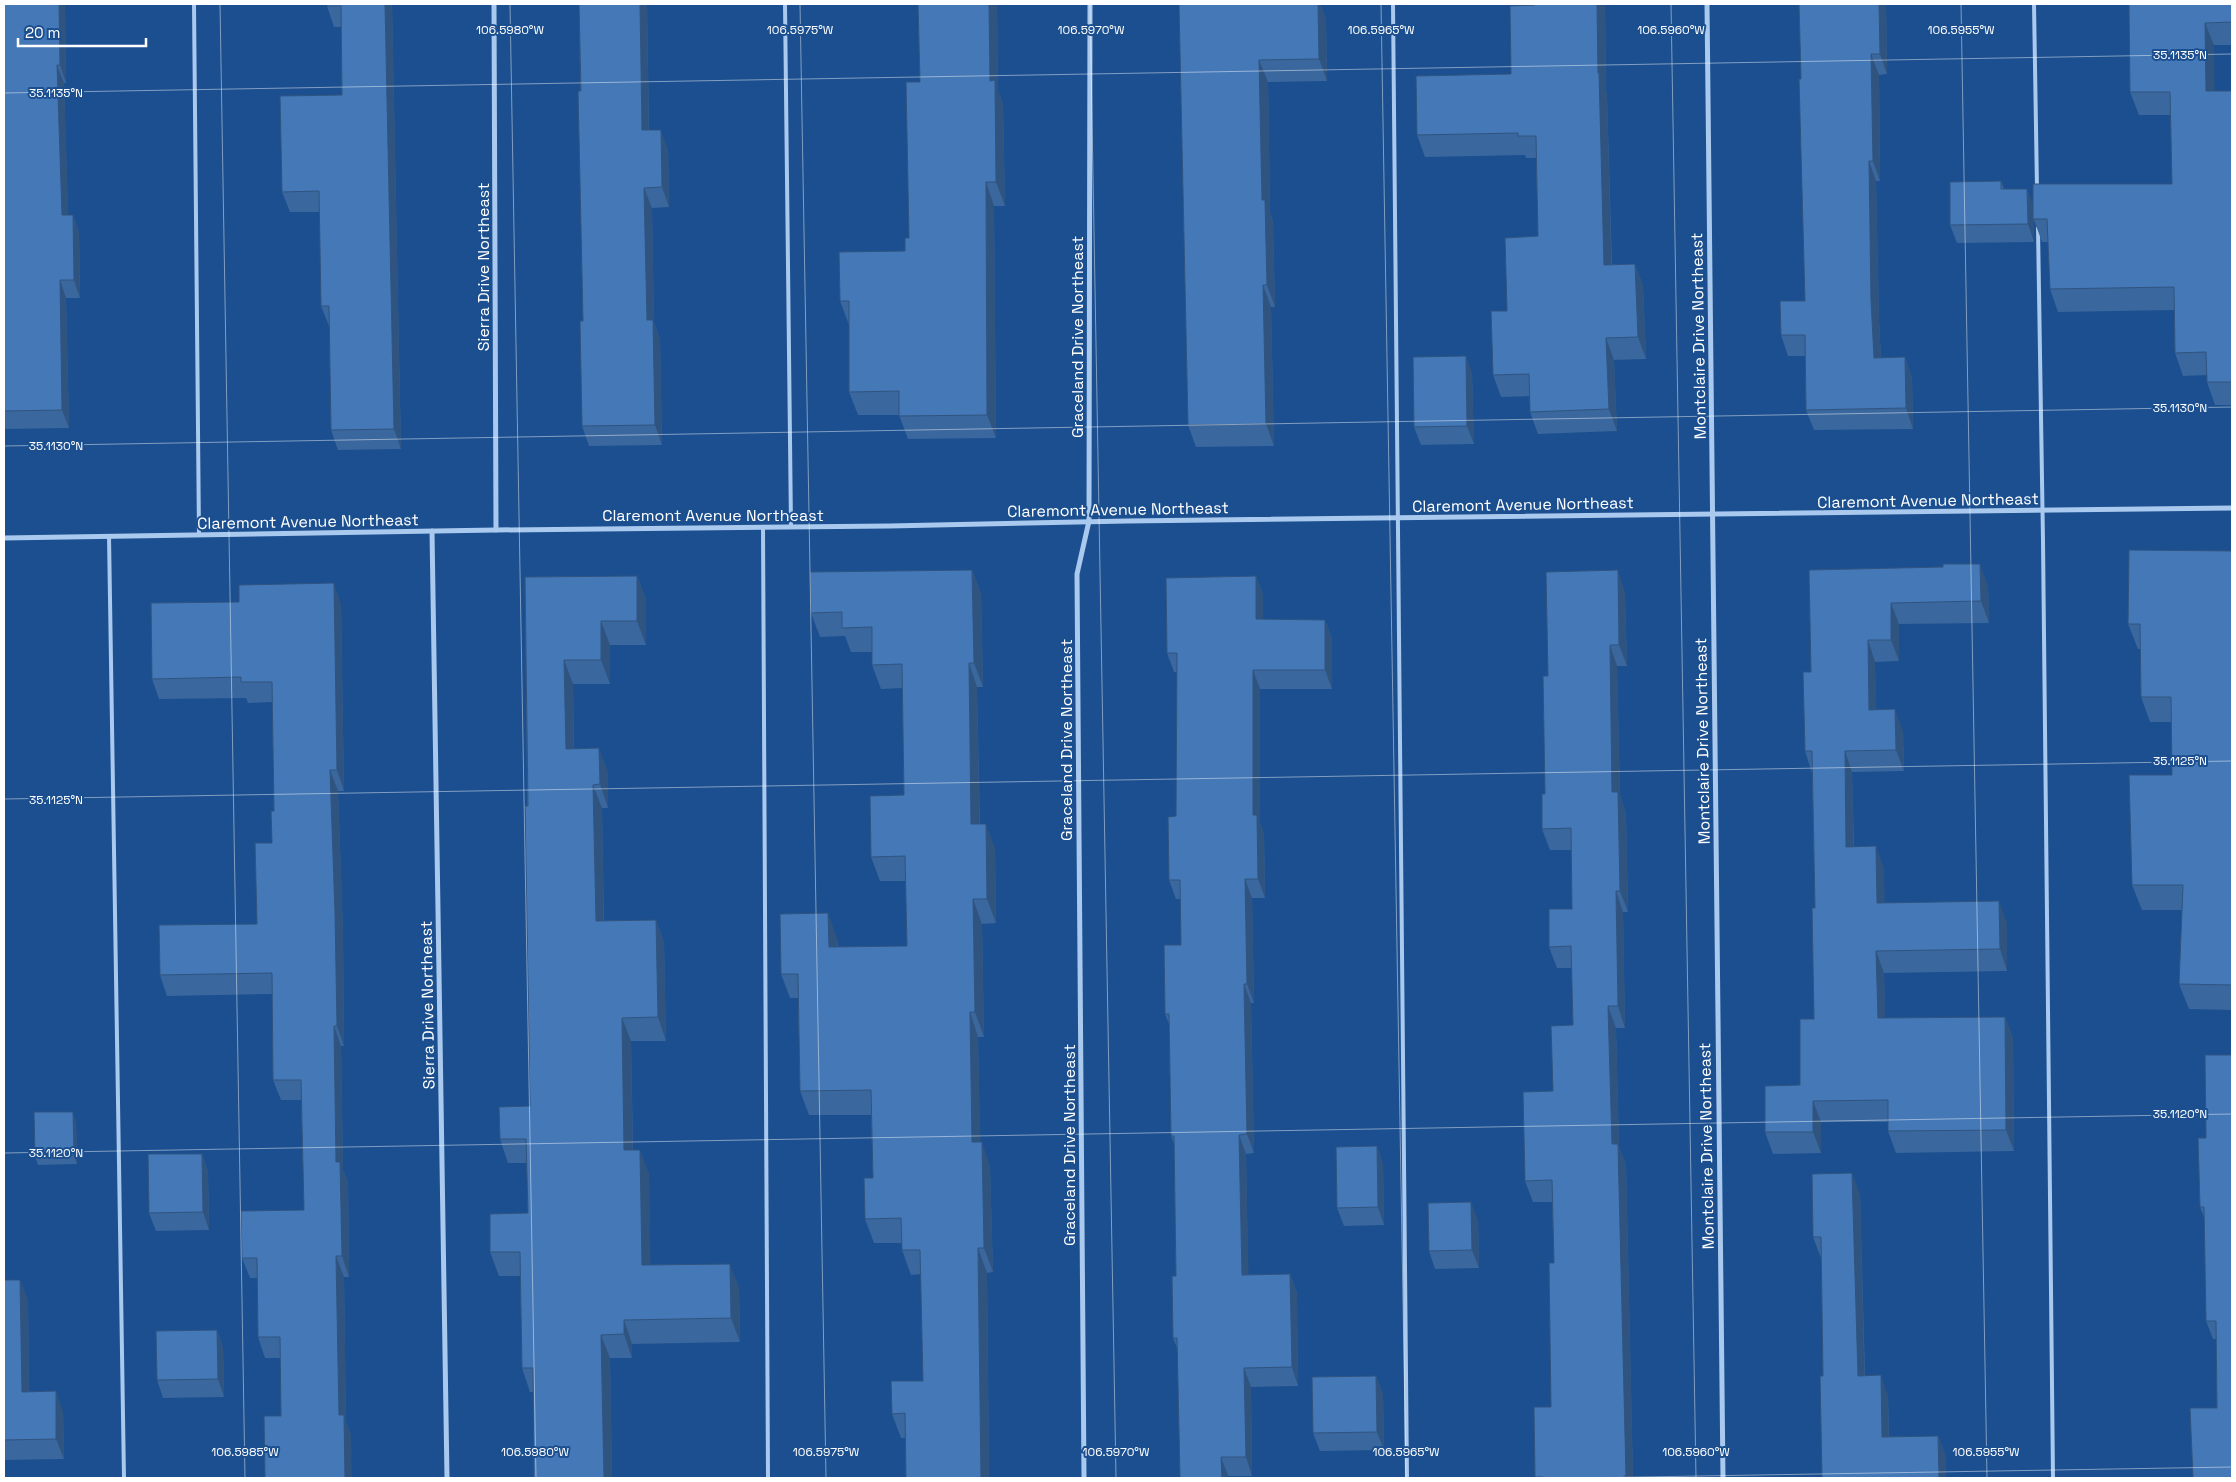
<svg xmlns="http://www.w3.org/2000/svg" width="2236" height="1482" font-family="'Space Grotesk',sans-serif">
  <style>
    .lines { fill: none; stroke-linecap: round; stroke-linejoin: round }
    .service { stroke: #a9c9ee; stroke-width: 4 }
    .minor { stroke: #a9c9ee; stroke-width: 5 }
    .wall { fill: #3a679d }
    .shaded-wall { fill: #305480 }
    .building { fill: #4478b7; stroke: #305480 }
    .ticks { fill: none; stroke: #fff; stroke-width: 1; stroke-opacity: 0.45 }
    .labels { text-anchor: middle; stroke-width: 4; stroke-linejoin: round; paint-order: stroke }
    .street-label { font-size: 16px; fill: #fff; stroke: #1b4f8f }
    .ticks-label { font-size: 12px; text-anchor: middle; fill: #fff; stroke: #1b4f8f; stroke-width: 4; stroke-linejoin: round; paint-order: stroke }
  </style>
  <rect width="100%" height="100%" fill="#1b4f8f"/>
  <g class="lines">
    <g class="service">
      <path d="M194 4 199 535"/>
      <path d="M785 4 791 527"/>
      <path d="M1393 4 1407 1478"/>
      <path d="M2034 4 2037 189"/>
      <path d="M2038 228 2043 541 2053 1478"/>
      <path d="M763 528 768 1478"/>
      <path d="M109 536 124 1478"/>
    </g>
    <g class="minor">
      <path d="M494 4 496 530"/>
      <path d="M1707 4 1723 1478"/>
      <path d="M432 531 447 1478"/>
      <path d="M4 538 496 530 889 526 1127 521 2232 508"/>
      <path d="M1084 1478 1077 574 1089 521 1090 4"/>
    </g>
  </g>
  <g class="wall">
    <path d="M4 4H65L66 83H64L68 215H73L79 233 80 298H66L69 428 4 429Z"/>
    <path d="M327 4H392L401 449 338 450 331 430 329 326 321 306 320 212H290L282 192 342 95 341 27H334L327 6Z"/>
    <path d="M579 4H647L649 130 668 150 669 207 652 208 654 322 660 340 662 445 589 446 582 426 583 321Z"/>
    <path d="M918 4H997L998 91 1003 104 1005 206H994L996 438 908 439 899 415H858L849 392V325L840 301 905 251 909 238 920 82Z"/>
    <path d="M1179 4H1320L1326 19 1327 81 1268 82 1270 212 1273 222 1275 307H1271L1274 446 1196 447 1188 425Z"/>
    <path d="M1535 4H1605L1606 90 1607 95 1612 265 1635 264 1643 286 1646 359 1614 360 1617 431 1538 434 1530 412V396L1501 397 1493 375 1507 311 1538 236 1536 158H1526L1525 155 1425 157 1417 135 1511 74Z"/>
    <path d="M1886 4 1887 74 1879 75 1880 181H1876L1879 320 1881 358 1905 357 1912 378 1913 429 1814 430 1806 410 1805 356H1788L1781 335 1805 301 1801 79Z"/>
    <path d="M2129 4H2232V45H2214V91H2232V405H2215L2207 382V375L2183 376 2175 353 2174 310 2058 312 2050 289 2048 242H2042L2034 220V242L1957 243 1950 225 2001 181 2004 189H2027L2033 206 2172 184 2171 115H2139L2130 92Z"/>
    <path d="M1466 356 1472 374 1474 444 1421 445 1414 427Z"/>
    <path d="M2232 551V1010L2189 1009 2179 984 2182 910H2142L2132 885 2172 775 2171 722H2150L2141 697 2140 649H2138L2128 624Z"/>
    <path d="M1943 567 1988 585 1989 623 1899 624V661L1875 662 1876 710 1903 731 1904 771 1852 772 1854 846 1884 868V903L2007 923V971L1884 973 1885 1018 2005 1017 2013 1038 2014 1151 1896 1153 1888 1131V1122H1821V1153L1773 1154 1765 1132 1800 1085 1814 1019 1815 908 1812 773 1805 751 1811 672 1809 570Z"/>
    <path d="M972 570 981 594 983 687H977L980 824 995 848 996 923 982 924 984 1037H978L980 1142 990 1166 993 1272 987 1273 989 1478H906L905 1438H901L892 1414 923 1381 921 1274 911 1275 902 1250V1243H874L865 1219 873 1178 871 1115H809L800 1091 798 998H790L781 974 837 938 838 947 907 946 906 881H880L871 857 904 795 902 688 881 689 872 665V652H851L845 636 820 637 811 613Z"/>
    <path d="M637 576 646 600V645H610V684H573L574 749 608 772V808H602L604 921 656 920 664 943 666 1041H631L633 1150 649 1173 650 1265 739 1287 740 1342 632 1344V1358H610L612 1478H534L533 1392H530L522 1368 520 1276H499L490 1252 528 1213 527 1163H508L500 1139 530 1106 525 577Z"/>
    <path d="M1256 576 1263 595V619L1325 620 1332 639V689H1260V823L1264 834 1265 898H1252L1254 1003H1251L1254 1153 1246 1154 1248 1275 1290 1274 1297 1293 1298 1386 1251 1387 1252 1476H1228L1173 1338 1176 1276 1174 1144 1171 1136 1169 1024 1165 1014 1181 945V899H1176L1169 880 1176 816 1177 672H1174L1167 653Z"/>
    <path d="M1625 592 1627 666H1617L1620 795 1626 814 1628 912H1623L1625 1028H1616L1619 1147 1626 1165 1633 1478H1536L1551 1407 1554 1263 1552 1202H1533L1525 1181 1573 1025 1572 968H1557L1549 947 1572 909 1571 850H1550L1542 829 1545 794 1548 676Z"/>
    <path d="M341 604 344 791H338L343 932 344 1046H341L343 1170 348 1182 349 1277H344L346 1422 351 1435 281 1416 280 1358H265L258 1337 257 1278H250L242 1258 304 1210 301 1100H281L273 1080 272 994 167 996 160 975 257 924 272 843 274 811 272 702 248 703 246 698 159 699 152 679Z"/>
    <path d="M2232 1055 2217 1408 2216 1339H2213L2206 1321 2205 1220 2200 1207 2206 1138Z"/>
    <path d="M76 1121 77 1164 38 1165 35 1156Z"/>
    <path d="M1377 1146 1383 1165 1384 1225 1344 1226 1337 1208Z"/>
    <path d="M202 1154 208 1172 209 1230 156 1231 149 1213Z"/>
    <path d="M1860 1194 1865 1375 1888 1396 1889 1437 1938 1436 1946 1457V1478H1822L1823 1376 1821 1258 1813 1237Z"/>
    <path d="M1478 1220 1479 1268 1435 1269 1429 1251Z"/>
    <path d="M4 1280 28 1299 29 1392 63 1411 64 1459 4 1460Z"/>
    <path d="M217 1330 223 1348 224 1397 163 1398 157 1380Z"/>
    <path d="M1376 1376 1383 1394 1384 1450 1320 1451 1313 1433Z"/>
  </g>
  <g class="shaded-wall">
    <path d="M59 4H65L66 83 60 65Z"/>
    <path d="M385 4H392L401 449 394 429Z"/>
    <path d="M640 4H647L649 150 642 130Z"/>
    <path d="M989 4H997L998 91 1003 104 1005 206 996 182 990 81Z"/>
    <path d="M1318 4H1320L1326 19 1327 81 1319 59Z"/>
    <path d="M1597 4H1605L1606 90 1607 95 1612 287 1604 265 1598 73Z"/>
    <path d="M1879 4H1886L1887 74 1880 54Z"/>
    <path d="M2205 23 2214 45 2215 114 2206 91Z"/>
    <path d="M1871 54 1879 75 1880 181 1873 161Z"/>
    <path d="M1259 60 1268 82 1270 212 1273 222 1275 307 1267 285 1262 200Z"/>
    <path d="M57 65 64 83 69 233 62 215Z"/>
    <path d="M661 130 668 150 669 207 662 187Z"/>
    <path d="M1869 161 1876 181 1879 320 1882 378 1874 358 1871 300Z"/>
    <path d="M986 182 994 206 996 438 987 415Z"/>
    <path d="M644 188 652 208 654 322 660 340 662 445 655 425 647 320Z"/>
    <path d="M2027 189 2034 207V242L2028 224Z"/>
    <path d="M73 215 79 233 80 298 74 280Z"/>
    <path d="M1635 264 1643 286 1646 359 1638 337Z"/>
    <path d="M60 280 66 298 69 428 62 410Z"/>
    <path d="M1263 285 1271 307 1274 446 1266 424Z"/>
    <path d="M1606 338 1614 360 1617 431 1609 409Z"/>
    <path d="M1466 356 1472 374 1474 444 1467 426Z"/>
    <path d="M1905 357 1912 378 1913 429 1906 408Z"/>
    <path d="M1980 564 1988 585 1989 623 1981 601Z"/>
    <path d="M972 570 981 594 983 687 974 663Z"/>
    <path d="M1618 570 1625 592 1627 666 1619 645Z"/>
    <path d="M637 576 646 600V645L637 621Z"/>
    <path d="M1256 576 1263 595V638L1256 619Z"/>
    <path d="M334 583 341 604 344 791 337 770Z"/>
    <path d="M1891 603 1899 624V661L1891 640Z"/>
    <path d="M1325 620 1332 639V689L1325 670Z"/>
    <path d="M601 621 610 645V684L601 660Z"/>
    <path d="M1868 640 1875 662 1877 731 1869 710Z"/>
    <path d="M1610 645 1617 666 1620 795 1626 814 1628 912 1620 891 1612 792Z"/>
    <path d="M564 660 573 684 574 773 566 749Z"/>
    <path d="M969 663 977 687 980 848 971 824Z"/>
    <path d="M1253 670 1260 689V823L1264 834 1265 898 1258 879 1253 815Z"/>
    <path d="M1895 709 1903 731 1904 771 1896 750Z"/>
    <path d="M599 748 608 772V808L600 784Z"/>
    <path d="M1845 751 1852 772 1854 868 1846 847Z"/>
    <path d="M330 770 338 791 343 932 344 1046 337 1026Z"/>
    <path d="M593 785 602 808 604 944 596 921Z"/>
    <path d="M986 824 995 848 996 923 987 899Z"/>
    <path d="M1876 846 1884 868 1885 925 1877 903Z"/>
    <path d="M1245 879 1252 898 1254 1003 1247 984Z"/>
    <path d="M1616 891 1623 912 1625 1028 1618 1006Z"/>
    <path d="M973 899 982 924 984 1037 975 1012Z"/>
    <path d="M1999 901 2007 923V971L2000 949Z"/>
    <path d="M828 913 837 938 838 971 829 947Z"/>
    <path d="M656 920 664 943 666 1041 658 1017Z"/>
    <path d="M1876 951 1884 973 1886 1040 1878 1018Z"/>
    <path d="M1244 984 1251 1003 1254 1153 1247 1134Z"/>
    <path d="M1608 1006 1616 1028 1619 1147 1626 1165 1633 1478H1627L1626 1476 1612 1144Z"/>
    <path d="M970 1012 978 1037 981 1166 972 1142Z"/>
    <path d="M2005 1017 2013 1038 2014 1151 2006 1130Z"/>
    <path d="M622 1018 631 1041 633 1173 624 1150Z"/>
    <path d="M334 1026 341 1046 343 1170 348 1182 349 1277 342 1256 336 1162Z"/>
    <path d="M1813 1101 1821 1122V1153L1813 1132Z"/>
    <path d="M73 1112 76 1121 77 1164 74 1155Z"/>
    <path d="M1239 1135 1246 1154 1249 1294 1242 1275Z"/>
    <path d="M982 1142 990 1166 993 1272 984 1248Z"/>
    <path d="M1377 1146 1383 1165 1384 1225 1378 1207Z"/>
    <path d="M640 1150 649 1173 651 1289 642 1265Z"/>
    <path d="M202 1154 208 1172 209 1230 203 1212Z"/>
    <path d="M1852 1173 1860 1194 1865 1396 1858 1376Z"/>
    <path d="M1471 1202 1478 1220 1479 1268 1472 1250Z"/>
    <path d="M978 1248 987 1273 989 1478H981Z"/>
    <path d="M336 1256 344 1277 346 1422 351 1435 352 1478H345L339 1415Z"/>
    <path d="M730 1264 739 1287 740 1342 731 1318Z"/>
    <path d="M1290 1274 1297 1293 1298 1386 1292 1367Z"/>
    <path d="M20 1280 28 1299 29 1411 22 1392Z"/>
    <path d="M624 1320 632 1344V1358L624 1334Z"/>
    <path d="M217 1330 223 1348 224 1397 218 1379Z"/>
    <path d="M601 1335 610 1358 612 1478H604Z"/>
    <path d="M1244 1368 1251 1387 1252 1476 1246 1457Z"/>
    <path d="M1881 1375 1888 1396 1889 1458 1882 1437Z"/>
    <path d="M1376 1376 1383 1394 1384 1450 1377 1432Z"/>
    <path d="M56 1391 63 1411 64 1459 56 1439Z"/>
    <path d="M1938 1436 1946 1457V1478H1939Z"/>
    <path d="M1221 1457 1228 1476V1478H1222Z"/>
  </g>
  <g class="building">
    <path d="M4 4H59L60 65H57L62 215H73L74 280H60L62 410 4 411Z"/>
    <path d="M327 4H385L394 429 331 430 329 306H321L319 191 282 192 280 96 342 95 341 6H327Z"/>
    <path d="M579 4H640L642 130H661L662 187 644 188 647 320H653L655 425 582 426 580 321H583L578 91H581Z"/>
    <path d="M918 4H989L990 81 995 80 996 182H986L987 415 899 416V391L849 392V301H840L839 252 905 251V238H909L906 82H920Z"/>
    <path d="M1179 4H1318L1319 59 1259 60 1262 200H1265L1267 285H1263L1266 424 1188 425Z"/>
    <path d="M1535 4H1597L1598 73H1599L1604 265 1635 264 1638 337 1606 338 1609 409 1530 412 1529 374 1493 375 1491 311H1507L1505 238 1538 236 1536 136H1518V133L1417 135 1416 76 1511 74 1510 6 1535 5Z"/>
    <path d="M1799 4H1879L1880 54H1871L1873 161H1869L1871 300 1874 358 1905 357 1906 408 1806 410 1805 335H1781L1780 301H1805L1799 79H1801Z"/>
    <path d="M2129 4H2232V22L2205 23 2206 91H2232V382H2207L2206 352 2175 353 2174 287 2050 289 2047 219H2033V184H2172L2170 92H2130Z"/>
    <path d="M2001 181V189H2027L2028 224 1950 225V182Z"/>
    <path d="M1466 356 1467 426 1414 427 1413 357Z"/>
    <path d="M2129 550 2232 551V985L2179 984 2183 885H2132L2129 775H2172L2171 697H2141L2140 624H2128Z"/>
    <path d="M1943 564H1980L1981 601 1891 603V640H1868L1869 710 1895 709 1896 750 1845 751 1846 847 1876 846 1877 903 1999 901 2000 949 1876 951 1878 1018 2005 1017 2006 1130 1888 1131V1100L1813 1101V1132H1765V1086L1800 1085V1019H1814L1812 908H1815L1812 751H1805L1803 672H1811L1809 570 1943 567Z"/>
    <path d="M972 570 974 663H969L971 824H986L987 899H973L975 1012H970L972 1142H982L984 1248H978L981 1478H906L905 1413 892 1414 891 1381H923L920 1250H902L901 1218 865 1219 864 1178H873L871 1090 800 1091 798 974H781L780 914 828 913 829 947 907 946 905 856 871 857 870 796 904 795 902 664 872 665V627L842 628V612L811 613 810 572Z"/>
    <path d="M1618 570 1619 645H1610L1612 792H1618L1620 891H1616L1618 1006H1608L1612 1144H1618L1626 1476H1624V1478H1543V1477H1535L1534 1407H1551L1549 1263H1554L1552 1180 1525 1181 1523 1092 1553 1091 1551 1026 1573 1025 1571 946 1549 947V909H1572L1571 828 1542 829V794H1545L1543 676H1548L1546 572Z"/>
    <path d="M637 576V621H601V660H564L566 749 599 748 600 784 593 785 596 921 656 920 658 1017 622 1018 624 1150H640L642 1265 730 1264 731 1318 624 1320V1334L601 1335 604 1478H534L533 1368H522L520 1252H490V1214L528 1213 526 1139H500L499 1107 530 1106 525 806H528L525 577Z"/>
    <path d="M1256 576V619L1325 620V670H1253V815H1257L1258 879H1245L1247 984H1244L1247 1134 1239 1135 1242 1275 1290 1274 1292 1367 1244 1368 1246 1457H1221L1222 1478H1180L1177 1338H1173L1172 1276H1176L1174 1136H1171L1169 1014H1165L1164 945H1181L1180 880H1169L1168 817 1176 816 1177 653H1167L1166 578Z"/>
    <path d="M334 583 337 770H330L335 912 337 1026H334L336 1162H340L342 1256H336L339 1415H344L345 1478H265L264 1416H281L280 1337H258L257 1258H242L241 1211 304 1210 301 1080H273L272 973 160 975 159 925 257 924 255 843H272L271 811H274L272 682H241V677L152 679 151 603 239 602V585Z"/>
    <path d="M2205 1055H2232V1478H2193L2190 1408H2217L2216 1321H2206L2204 1207H2200L2198 1138H2206Z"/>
    <path d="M34 1112H73L74 1155 35 1156Z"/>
    <path d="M1377 1146 1378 1207 1337 1208 1336 1147Z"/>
    <path d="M148 1154H202L203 1212 149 1213Z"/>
    <path d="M1852 1173 1858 1376 1881 1375 1882 1437 1938 1436 1939 1478H1822L1820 1376H1823L1821 1237H1813L1812 1174Z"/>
    <path d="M1471 1202 1472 1250 1429 1251 1428 1203Z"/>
    <path d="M4 1280H20L22 1392 56 1391V1439L4 1440Z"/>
    <path d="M217 1330 218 1379 157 1380 156 1331Z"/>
    <path d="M1376 1376 1377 1432 1313 1433 1312 1377Z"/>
  </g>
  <path class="ticks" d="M220 4 245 1478M510 4 536 1478M800 4 826 1478M1090 4 1116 1478M1381 4 1406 1478M1671 4 1696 1478M1961 4 1987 1478M4 93 2232 54M4 446 2232 407M4 799 2232 761M4 1153 2232 1114M1582 1478 2232 1467"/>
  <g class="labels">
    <g class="street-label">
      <text transform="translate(483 267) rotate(-90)" y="6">Sierra Drive Northeast</text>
      <text transform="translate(1698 336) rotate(-91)" y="6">Montclaire Drive Northeast</text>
      <text transform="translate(1077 337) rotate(-90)" y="6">Graceland Drive Northeast</text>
      <text transform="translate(1928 500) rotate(-1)" y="6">Claremont Avenue Northeast</text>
      <text transform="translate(1523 504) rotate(-1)" y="6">Claremont Avenue Northeast</text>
      <text transform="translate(1118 509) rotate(-1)" y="6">Claremont Avenue Northeast</text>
      <text x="713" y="521">Claremont Avenue Northeast</text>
      <text transform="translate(308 521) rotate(-1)" y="6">Claremont Avenue Northeast</text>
      <text transform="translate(1066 740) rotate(-90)" y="6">Graceland Drive Northeast</text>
      <text transform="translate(1702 741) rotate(-91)" y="6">Montclaire Drive Northeast</text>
      <text transform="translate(427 1005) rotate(-91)" y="6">Sierra Drive Northeast</text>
      <text transform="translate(1069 1145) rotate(-90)" y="6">Graceland Drive Northeast</text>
      <text transform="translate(1706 1146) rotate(-91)" y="6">Montclaire Drive Northeast</text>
    </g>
  </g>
  <g class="ticks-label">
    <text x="510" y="34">106.5980°W</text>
    <text x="800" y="34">106.5975°W</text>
    <text x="1091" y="34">106.5970°W</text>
    <text x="1381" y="34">106.5965°W</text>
    <text x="1671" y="34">106.5960°W</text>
    <text x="1961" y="34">106.5955°W</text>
    <text x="2180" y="59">35.1135°N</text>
    <text x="56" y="97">35.1135°N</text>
    <text x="2180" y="412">35.1130°N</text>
    <text x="56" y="450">35.1130°N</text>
    <text x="2180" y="765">35.1125°N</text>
    <text x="56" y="804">35.1125°N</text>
    <text x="2180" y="1118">35.1120°N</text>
    <text x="56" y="1157">35.1120°N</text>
    <text x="245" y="1456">106.5985°W</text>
    <text x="535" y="1456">106.5980°W</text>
    <text x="826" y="1456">106.5975°W</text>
    <text x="1116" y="1456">106.5970°W</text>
    <text x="1406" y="1456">106.5965°W</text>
    <text x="1696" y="1456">106.5960°W</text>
    <text x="1986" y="1456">106.5955°W</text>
  </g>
  <rect width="2236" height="1482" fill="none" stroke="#ffffff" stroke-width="10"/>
  <path d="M18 38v8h128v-8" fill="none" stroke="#ffffff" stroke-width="2.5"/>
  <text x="25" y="38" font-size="15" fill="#ffffff" stroke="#1b4f8f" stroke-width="4" paint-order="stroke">20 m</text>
</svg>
